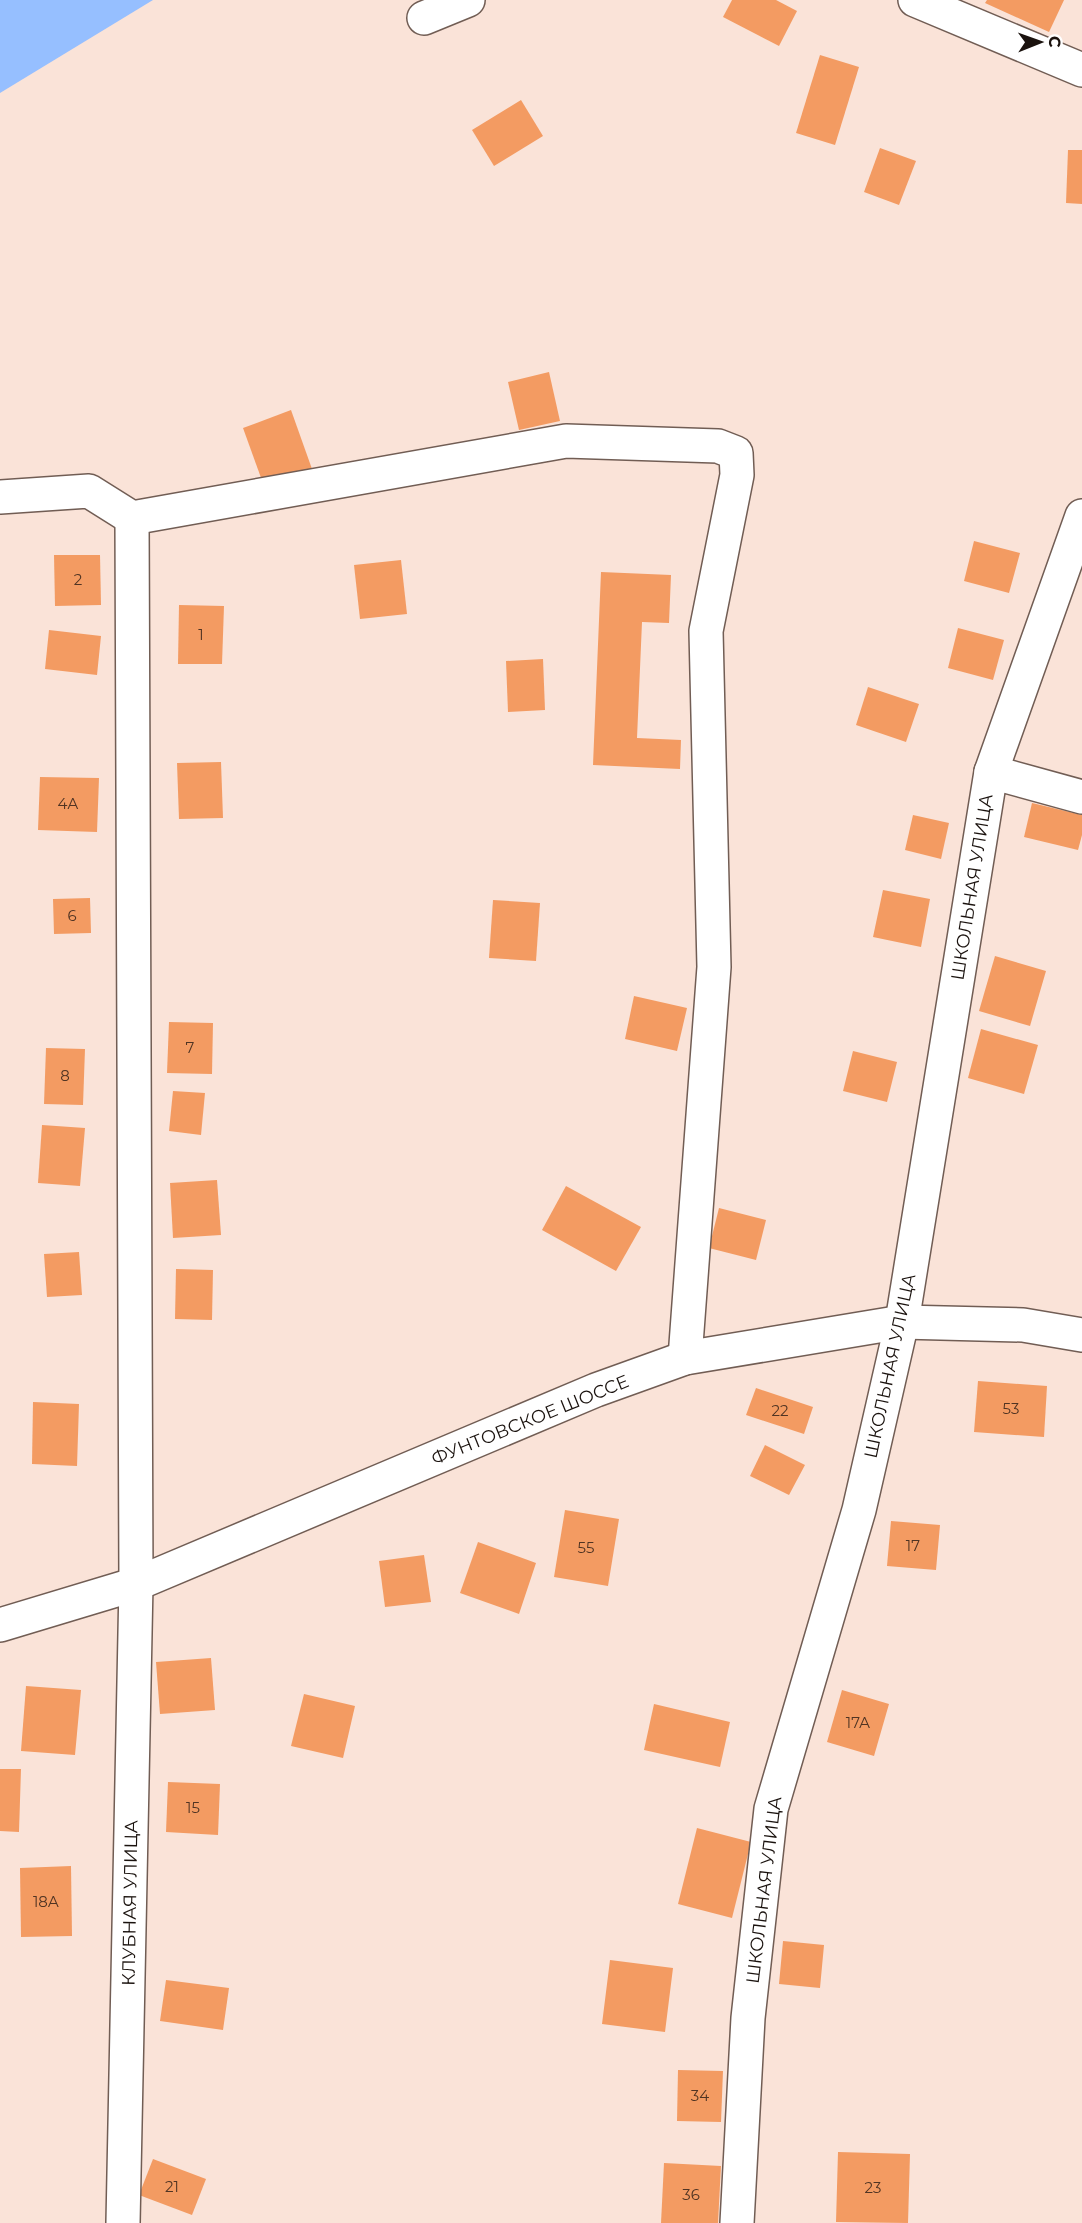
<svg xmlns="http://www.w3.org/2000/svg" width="1082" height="2223" font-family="Montserrat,sans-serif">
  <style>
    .water { fill: #96bfff }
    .building { fill: #f39b62 }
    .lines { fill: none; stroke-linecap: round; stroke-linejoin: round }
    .minor-casing { stroke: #715d54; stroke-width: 36 }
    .minor { stroke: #fff; stroke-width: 33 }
    .labels { text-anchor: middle; stroke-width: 4.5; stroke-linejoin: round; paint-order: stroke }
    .number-label { font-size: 15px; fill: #503423 }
    .street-label { font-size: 18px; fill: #1a120e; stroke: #fff }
  </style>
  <rect width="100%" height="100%" fill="#fae3d8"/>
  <path class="water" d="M0 0H153L0 93Z"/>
  <g class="building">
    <path d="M732 0H776L797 11 779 46 723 17Z"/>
    <path d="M987 0H1064L1049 32 985 3Z"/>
    <path d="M820 55 859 67 835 145 796 133Z"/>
    <path d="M521 100 543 136 494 166 472 130Z"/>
    <path d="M880 148 916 161 899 205 864 192Z"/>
    <path d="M1068 150H1082V204L1066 203Z"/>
    <path d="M549 372 560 421 519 430 508 382Z"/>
    <path d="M291 410 312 469 264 486 243 428Z"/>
    <path d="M974 541 1020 553 1009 593 964 581Z"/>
    <path d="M54 555H100L101 605 55 606Z"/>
    <path d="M401 560 407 614 360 619 354 565Z"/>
    <path d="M601 572 671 575 669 623 642 622 637 738 681 740 680 769 593 765Z"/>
    <path d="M179 605 224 606 222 664H178Z"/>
    <path d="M958 628 1004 640 993 680 948 668Z"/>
    <path d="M49 630 101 636 97 675 45 669Z"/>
    <path d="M543 659 545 710 508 712 506 661Z"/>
    <path d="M868 687 919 704 906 742 856 725Z"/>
    <path d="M221 762 223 818 179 819 177 763Z"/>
    <path d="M40 777 99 778 97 832 38 830Z"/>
    <path d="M1032 803 1082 815V835L1078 850 1024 837Z"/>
    <path d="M913 815 949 823 941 859 905 850Z"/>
    <path d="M883 890 930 899 921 947 873 937Z"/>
    <path d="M90 898 91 933 54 934 53 899Z"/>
    <path d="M493 900 540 903 536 961 489 958Z"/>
    <path d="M995 956 1046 971 1030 1026 979 1011Z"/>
    <path d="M634 996 687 1008 677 1051 625 1039Z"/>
    <path d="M169 1022 213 1023 212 1074 167 1073Z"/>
    <path d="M981 1029 1038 1045 1024 1094 968 1078Z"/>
    <path d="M46 1048 85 1049 83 1105 44 1104Z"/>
    <path d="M853 1051 897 1062 887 1102 843 1091Z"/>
    <path d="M173 1091 205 1093 201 1135 169 1131Z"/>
    <path d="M42 1125 85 1128 80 1186 38 1183Z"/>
    <path d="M217 1180 221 1235 173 1238 170 1183Z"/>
    <path d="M566 1186 641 1227 616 1271 542 1230Z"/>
    <path d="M719 1208 766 1220 756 1260 709 1248Z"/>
    <path d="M79 1252 82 1295 47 1297 44 1254Z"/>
    <path d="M176 1269 213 1270 212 1320 175 1319Z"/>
    <path d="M978 1381 1047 1386 1044 1437 974 1432Z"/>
    <path d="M756 1388 813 1407 804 1434 746 1415Z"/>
    <path d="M33 1402 79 1404 77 1466 32 1464Z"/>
    <path d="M765 1445 805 1465 789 1495 750 1476Z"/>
    <path d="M565 1510 619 1519 608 1586 554 1577Z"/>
    <path d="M891 1521 940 1525 936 1570 887 1566Z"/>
    <path d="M478 1542 536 1563 519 1614 460 1593Z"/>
    <path d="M424 1555 431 1602 385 1607 379 1561Z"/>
    <path d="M211 1658 215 1710 160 1714 156 1662Z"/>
    <path d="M26 1686 81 1690 75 1755 21 1751Z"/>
    <path d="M842 1690 889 1704 874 1756 827 1742Z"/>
    <path d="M304 1694 355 1706 343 1758 291 1746Z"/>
    <path d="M654 1704 730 1722 720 1767 644 1750Z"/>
    <path d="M0 1769H21L19 1832 0 1831Z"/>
    <path d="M168 1782 220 1784 218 1835 166 1832Z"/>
    <path d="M697 1828 751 1842 732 1918 678 1904Z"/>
    <path d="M71 1866 72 1936 21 1937 20 1868Z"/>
    <path d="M783 1941 824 1945 820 1988 779 1984Z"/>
    <path d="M610 1960 673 1968 665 2032 602 2024Z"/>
    <path d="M166 1980 229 1988 223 2030 160 2021Z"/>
    <path d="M678 2070 723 2071 721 2122 677 2121Z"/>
    <path d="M838 2152 910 2154 908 2223 836 2222Z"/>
    <path d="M153 2159 206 2179 192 2215 139 2195Z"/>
    <path d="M664 2163 721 2166 718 2223H661Z"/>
  </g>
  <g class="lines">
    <g class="minor-casing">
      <g id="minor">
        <path d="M915 0 1082 70"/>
        <path d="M424 18 468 0"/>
        <path d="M0 497 89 491 132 518 566 441 718 446 736 453 737 475 706 631 714 967 685 1358"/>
        <path d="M991 772 1082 797"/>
        <path d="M0 1625 136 1584 596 1390 685 1358 902 1322 1023 1325 1082 1335"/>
        <path d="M123 2223 136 1584 132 518"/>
        <path d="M737 2223 748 2018 771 1809 859 1510 902 1322 991 772 1082 516"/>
      </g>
    </g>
    <use href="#minor" class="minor"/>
  </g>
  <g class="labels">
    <g class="number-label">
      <text x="78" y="585">2</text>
      <text x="201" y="640">1</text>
      <text x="68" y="809">4А</text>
      <text x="72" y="921">6</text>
      <text x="190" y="1053">7</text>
      <text x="65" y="1081">8</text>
      <text x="1011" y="1414">53</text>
      <text x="780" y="1416">22</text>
      <text x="913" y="1551">17</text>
      <text x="586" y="1553">55</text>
      <text x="858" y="1728">17А</text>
      <text x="193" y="1813">15</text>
      <text x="46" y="1907">18А</text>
      <text x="700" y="2101">34</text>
      <text x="172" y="2192">21</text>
      <text x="873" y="2193">23</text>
      <text x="691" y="2200">36</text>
    </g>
    <g class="street-label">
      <text transform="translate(972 887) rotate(-81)" y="6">ШКОЛЬНАЯ УЛИЦА</text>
      <text transform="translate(890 1366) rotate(-78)" y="6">ШКОЛЬНАЯ УЛИЦА</text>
      <text transform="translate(530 1420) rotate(-22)" y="6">ФУНТОВСКОЕ ШОССЕ</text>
      <text transform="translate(764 1890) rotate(-83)" y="6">ШКОЛЬНАЯ УЛИЦА</text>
      <text transform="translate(130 1903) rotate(-89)" y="6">КЛУБНАЯ УЛИЦА</text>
    </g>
  </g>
  <g transform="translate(1040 42) rotate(89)" stroke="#ffffff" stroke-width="4.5" paint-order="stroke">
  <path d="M0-4.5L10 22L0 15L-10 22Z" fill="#1a120e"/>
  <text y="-9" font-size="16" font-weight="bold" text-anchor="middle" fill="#1a120e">С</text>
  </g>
</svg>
